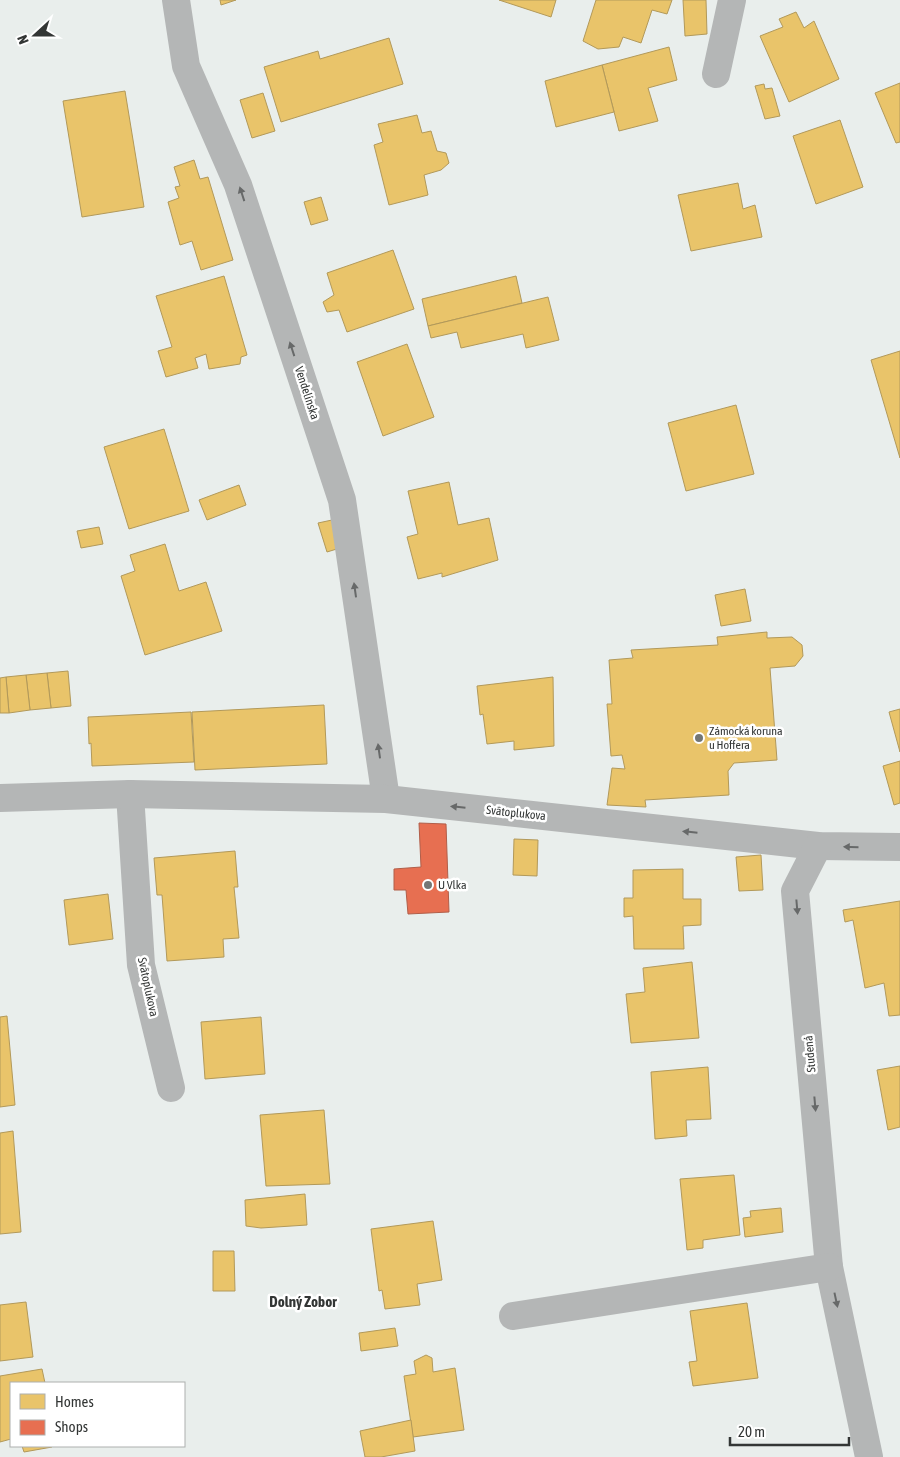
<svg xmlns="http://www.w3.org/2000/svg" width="900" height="1457" font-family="'Asap Condensed',sans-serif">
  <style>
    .homes { fill: #e9c46a; stroke: #b2995a }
    .shops { fill: #e76f51; stroke: #b15e49 }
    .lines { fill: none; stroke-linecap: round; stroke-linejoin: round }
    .minor { stroke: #b4b6b6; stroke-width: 28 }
    .oneway { fill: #676969 }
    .poi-dot { fill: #737675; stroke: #fff; stroke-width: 2 }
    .labels { text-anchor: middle; stroke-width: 5; stroke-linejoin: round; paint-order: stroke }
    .street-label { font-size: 12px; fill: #333635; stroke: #fff }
    .poi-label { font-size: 12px; fill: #333635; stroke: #fff; text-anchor: start }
    .quarter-label { font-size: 15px; font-weight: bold; fill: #333635; stroke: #fff }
  </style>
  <rect width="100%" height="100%" fill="#e9eeec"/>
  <g class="homes">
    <path d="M220 0H236L221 5Z"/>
    <path d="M499 0H556L551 17Z"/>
    <path d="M596 0H672L667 14 652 10 641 43 623 37 619 47 598 49 583 41Z"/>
    <path d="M683 0H706L707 34 685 36Z"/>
    <path d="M796 12 804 28 814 21 839 79 789 102 760 36 783 27 779 19Z"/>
    <path d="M389 38 403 84 281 122 264 67 318 51 320 59Z"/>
    <path d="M669 47 677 80 648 88 658 121 619 131 602 65Z"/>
    <path d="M602 65 614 112 556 127 545 81Z"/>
    <path d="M900 83V142L896 143 875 93Z"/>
    <path d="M764 84 765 89 772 88 780 116 765 119 755 86Z"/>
    <path d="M125 91 144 207 82 217 63 101Z"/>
    <path d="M263 93 275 131 252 138 240 100Z"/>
    <path d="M417 115 422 133 431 131 437 151 446 153 449 163 441 170 424 175 428 195 389 205 374 145 383 142 378 124Z"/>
    <path d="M840 120 863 187 816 204 793 136Z"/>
    <path d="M194 160 200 179 208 177 233 260 201 270 192 241 180 245 168 202 179 198 175 187 180 186 174 167Z"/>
    <path d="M738 183 743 209 755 205 762 237 691 251 678 195Z"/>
    <path d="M321 197 328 220 311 225 304 202Z"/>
    <path d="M393 250 414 309 347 332 339 310 327 312 323 302 334 295 327 273Z"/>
    <path d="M224 276 247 355 241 357 240 364 209 369 206 354 195 358 198 368 166 377 158 351 172 347 156 296Z"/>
    <path d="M516 276 522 303 428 326 422 299Z"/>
    <path d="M548 297 559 340 526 348 523 334 461 348 457 332 431 338 428 326Z"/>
    <path d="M407 344 434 417 383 436 357 362Z"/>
    <path d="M900 351V458L871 360Z"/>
    <path d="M736 405 754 474 686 491 668 423Z"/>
    <path d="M164 429 189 511 129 529 104 447Z"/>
    <path d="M449 482 458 525 489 518 498 560 442 577V573L418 579 407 537 418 534 408 491Z"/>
    <path d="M239 485 246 505 207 520 199 500Z"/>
    <path d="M332 520 340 548 327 552 318 523Z"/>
    <path d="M99 527 103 544 81 548 77 531Z"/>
    <path d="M165 544 179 591 206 582 222 631 145 655 121 576 135 571 130 555Z"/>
    <path d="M745 589 751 621 721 626 715 595Z"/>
    <path d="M767 632V638L792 637 802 645 803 656 795 666 770 668 777 760 734 763 728 771 729 795 645 800 646 807 607 805 612 768 625 769 622 755 611 756 607 704H612L609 660 633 658 631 650 718 645 717 637Z"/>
    <path d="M68 671 71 706 51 708 47 673Z"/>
    <path d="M47 673 51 708 30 710 26 675Z"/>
    <path d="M26 675 30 710 9 713 6 677Z"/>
    <path d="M6 677 9 713H0V678Z"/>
    <path d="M553 677 554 746 514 750V741L487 744 483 714 480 715 477 686Z"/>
    <path d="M324 705 327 764 195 770 192 712Z"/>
    <path d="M900 709V752L889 712Z"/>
    <path d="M191 712 194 762 92 766 91 743 89 744 88 717Z"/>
    <path d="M900 761V803L894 805 883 766Z"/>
    <path d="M514 839 538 840 537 876 513 875Z"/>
    <path d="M235 851 238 887H234L239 938 223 939 224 957 167 961 162 895H157L154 858Z"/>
    <path d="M761 855 763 890 739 891 736 857Z"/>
    <path d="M683 869V899H701V925L683 926 684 949H634L633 916 624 917V898H633V870Z"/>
    <path d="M108 894 113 939 69 945 64 900Z"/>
    <path d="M900 901V1015L889 1016 884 983 865 988 853 920 845 922 843 910Z"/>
    <path d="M692 962 699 1038 631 1043 626 994 645 992 643 968Z"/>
    <path d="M7 1016 15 1105 0 1107V1017Z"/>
    <path d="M261 1017 265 1074 205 1079 201 1022Z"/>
    <path d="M900 1066V1127L888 1130 877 1070Z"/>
    <path d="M708 1067 711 1119 686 1120 687 1136 655 1139 651 1072Z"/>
    <path d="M324 1110 330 1184 266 1186 260 1115Z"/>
    <path d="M13 1131 21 1232 0 1234V1133Z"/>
    <path d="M734 1175 740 1235 703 1240V1248L687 1250 680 1179Z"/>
    <path d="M305 1194 307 1225 261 1228 246 1226 245 1200Z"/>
    <path d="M781 1208 783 1232 745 1237 743 1218 751 1217 750 1211Z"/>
    <path d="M433 1221 442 1280 417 1284 420 1305 385 1309 382 1290 379 1291 371 1229Z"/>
    <path d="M213 1251H234L235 1291H213Z"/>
    <path d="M26 1302 33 1357 0 1361V1305Z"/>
    <path d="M747 1303 758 1378 693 1386 689 1362 697 1361 690 1311Z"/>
    <path d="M395 1328 398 1346 361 1351 359 1333Z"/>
    <path d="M426 1355 432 1358 433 1372 455 1368 464 1430 413 1437 404 1376 416 1374 414 1361Z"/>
    <path d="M42 1369 45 1383H11V1439L0 1442V1376Z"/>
    <path d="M411 1420 415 1451 381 1457H365L360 1431Z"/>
    <path d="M22 1446H52V1447L24 1452Z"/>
  </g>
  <path class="shops" d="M419 823 446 824 449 912 408 914 406 890H394V869L421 867Z"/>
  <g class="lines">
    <g class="minor">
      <path d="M176 0 186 66 238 185 342 500 386 799"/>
      <path d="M716 74 732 0"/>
      <path d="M130 794 141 965 171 1088"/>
      <path d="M0 798 130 794 386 799 818 846 900 847"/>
      <path d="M818 846 795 891 829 1267 869 1457"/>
      <path d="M513 1316 829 1267"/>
    </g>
  </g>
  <defs><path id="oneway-solid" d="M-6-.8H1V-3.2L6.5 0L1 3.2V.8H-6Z" transform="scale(1.25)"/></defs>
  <g class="oneway">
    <use href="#oneway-solid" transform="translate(242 194) rotate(-108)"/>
    <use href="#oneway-solid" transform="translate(292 349) rotate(-108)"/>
    <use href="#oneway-solid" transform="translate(355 590) rotate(-98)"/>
    <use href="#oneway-solid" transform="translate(379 751) rotate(-98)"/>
    <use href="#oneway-solid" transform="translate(458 807) rotate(-174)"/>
    <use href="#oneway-solid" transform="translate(690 832) rotate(-174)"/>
    <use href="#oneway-solid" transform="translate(851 847) rotate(-179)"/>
    <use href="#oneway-solid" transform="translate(797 907) rotate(85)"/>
    <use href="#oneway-solid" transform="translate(815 1104) rotate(85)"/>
    <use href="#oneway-solid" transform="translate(836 1300) rotate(78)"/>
  </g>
  <g class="poi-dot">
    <circle cx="699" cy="738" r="5"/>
    <circle cx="428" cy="885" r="5"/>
  </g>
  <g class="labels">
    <g class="street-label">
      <text transform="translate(307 393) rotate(72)" y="4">Vendelínska</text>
      <text transform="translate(516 813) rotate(6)" y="4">Svätoplukova</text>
      <text transform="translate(148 987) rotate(78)" y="4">Svätoplukova</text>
      <text transform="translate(810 1054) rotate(-95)" y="4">Studená</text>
    </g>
    <g class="poi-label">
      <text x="709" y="735">Zámocká koruna<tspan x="709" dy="14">u Hoffera</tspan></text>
      <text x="438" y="889">U Vlka</text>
    </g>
    <g class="quarter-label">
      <text x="303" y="1307">Dolný Zobor</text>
    </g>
  </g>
  <rect x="10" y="1382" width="175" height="65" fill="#ffffff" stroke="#adafae"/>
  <rect x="20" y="1394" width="25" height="15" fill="#e9c46a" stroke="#adafae"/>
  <text x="55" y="1407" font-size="15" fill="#333635">Homes</text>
  <rect x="20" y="1420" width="25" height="15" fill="#e76f51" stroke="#adafae"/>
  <text x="55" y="1432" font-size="15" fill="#333635">Shops</text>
  <g transform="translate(35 35) rotate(249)" stroke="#ffffff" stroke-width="4" paint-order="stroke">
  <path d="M0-4L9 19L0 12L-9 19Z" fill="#333635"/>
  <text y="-8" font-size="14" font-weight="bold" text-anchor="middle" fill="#333635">N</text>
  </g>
  <path d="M730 1437v8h119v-8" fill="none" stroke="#333635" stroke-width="2.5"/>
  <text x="738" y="1437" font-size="15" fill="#333635" stroke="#ffffff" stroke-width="4" paint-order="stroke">20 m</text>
</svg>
